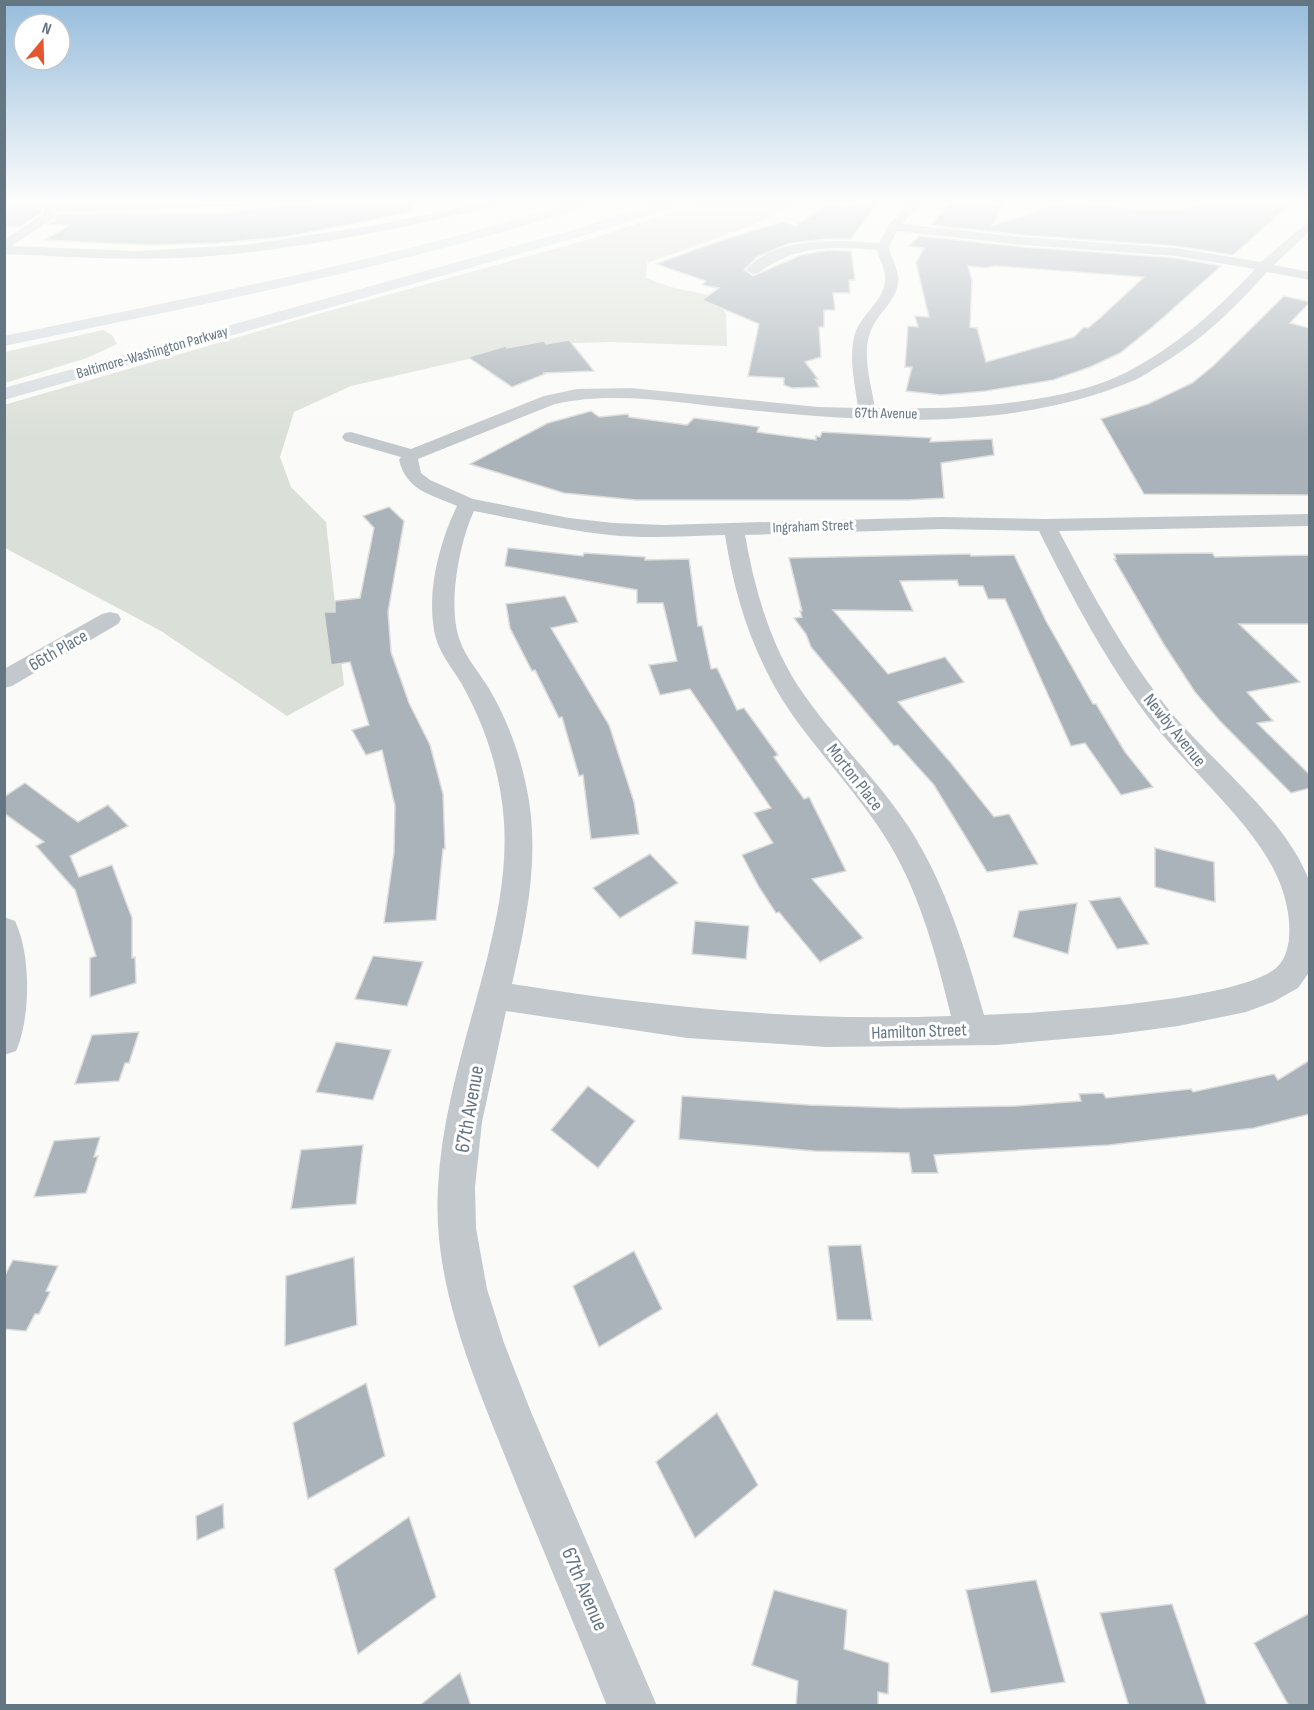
<svg xmlns="http://www.w3.org/2000/svg" width="1314" height="1710" font-family="'Sofia Sans Condensed',sans-serif">
  <style>
    .green { fill: #dadfd7 }
    .building { fill: #aab3b9; stroke: #dcdcda; stroke-width: 1.5; fill-rule: evenodd }
    .lines { fill: none; stroke-linecap: round; stroke-linejoin: round }
    .street { fill: #c3c8cc; fill-rule: evenodd }
    .highway { fill: #d6dbdf; fill-rule: evenodd }
    .labels { text-anchor: middle; stroke-width: 6; stroke-linejoin: round; paint-order: stroke }
    .far-street-label { font-size: 15px; fill: #657683; stroke: #fff }
    .street-label { font-size: 18px; fill: #657683; stroke: #fff }
    .near-street-label { font-size: 21px; fill: #657683; stroke: #fff }
  </style>
  <rect width="100%" height="100%" fill="#fafaf8"/>
  <g class="green">
    <path d="M710 200H803L751 226 647 263 646 278 670 287 713 296 726 314 727 346 611 342 534 344 351 386 294 412 280 457 291 487 326 522 344 685 287 716 161 631 5 548 4 405 318 314 594 238Z"/>
    <path d="M103 330 112 335 117 344 87 358 5 383V352Z"/>
  </g>
  <g class="building">
    <path d="M4 200H44L41 213 20 227H4Z"/>
    <path d="M337 200H411L412 212 284 237 218 243 150 245 44 240 70 225H47L54 221 58 214 219 213Z"/>
    <path d="M855 200H880L851 239H827L790 243 757 257 744 270 753 276 801 255 829 250 851 251 855 280H849L850 293H833L835 310H824V327H819L821 357 805 362 818 379H815L819 387 792 388 784 385V378L748 376 759 324 702 300 719 288 702 285 706 281 656 264 717 242 784 221 795 226 827 205 847 207Z"/>
    <path d="M954 200 1004 203 992 226 1072 200 1136 210H1180L1197 206 1204 200H1295L1233 255 1176 246 1023 235 930 225Z"/>
    <path d="M919 236 1023 247 1176 258 1221 266 1150 329 1120 353 1090 367 1053 380 986 391 941 395 906 391 912 367H905L908 326 918 327 915 316 929 317 916 263 924 248 909 246ZM968 266 986 268 995 266 1144 277 1100 318 1088 328 1084 327 1074 337 986 362 977 328 970 327 972 280Z"/>
    <path d="M1284 296 1310 302 1290 323 1310 328V495L1144 494 1101 419 1148 404 1192 383 1213 366Z"/>
    <path d="M569 340 594 371 543 373 545 374 512 387 468 357 506 346 507 348 544 341 546 344Z"/>
    <path d="M591 411 599 417 628 414 629 417 687 425 694 418 718 421 759 427 757 432 816 440V436L820 437 822 432 931 438 930 442 992 439 994 455 941 463 944 498 907 500H636L564 493 470 464 548 423Z"/>
    <path d="M389 507 404 521 388 612 391 652 409 703 430 745 443 794 445 849H443L436 920 384 923 394 852 395 806 382 750 366 755 352 730 369 725 350 662 331 665 324 612H335V601L360 598 374 528 363 516Z"/>
    <path d="M508 548 583 556 584 553 645 557V560L689 559 698 626H702L711 669 717 668 737 710 744 708 778 755 774 757 804 799 809 797 846 871 812 879 863 938 820 962 779 912 776 913 759 887 742 855 773 843 754 813 771 808 690 689 660 695 649 665 677 661 663 603H637V590L505 566Z"/>
    <path d="M1212 553 1215 557 1310 555V624H1239L1300 682 1247 692 1273 721 1257 723 1310 775V788L1291 793 1220 721 1195 692 1163 643 1114 559H1116L1114 554Z"/>
    <path d="M970 554 971 556 1014 555 1046 621 1093 704H1096L1125 752 1153 787 1121 795 1085 743 1071 746 1005 599H988L983 586H959L957 580 900 581 913 611 833 610 888 674 945 657 964 682 898 702 951 763 994 817 1009 814 1038 864 987 872 934 785 898 745 894 746 811 647 806 634 794 618 802 617 800 611H802L789 558Z"/>
    <path d="M565 596 578 622 551 628 609 725 634 802 639 834 591 839 583 775 579 776 562 717 559 718 535 670 532 671 510 628 506 604Z"/>
    <path d="M25 783 78 822 108 805 128 826 70 856 79 877 112 865 132 918V958L135 957 136 983 90 997V958L96 956 75 890 36 846 44 842 4 813V797Z"/>
    <path d="M1155 848 1214 862 1215 902 1155 887Z"/>
    <path d="M650 854 678 883 620 918 593 888Z"/>
    <path d="M1120 897 1149 944 1117 949 1089 901Z"/>
    <path d="M1077 903 1068 954 1013 937 1019 911Z"/>
    <path d="M695 921 749 926 746 959 692 954Z"/>
    <path d="M373 956 423 962 407 1006 355 999Z"/>
    <path d="M139 1032 129 1063H125L119 1081 75 1084 92 1035Z"/>
    <path d="M336 1042 391 1050 373 1100 316 1092Z"/>
    <path d="M1310 1060V1114L1254 1128 1109 1145 934 1155 938 1173H912L909 1153 814 1151 679 1139 682 1096 809 1105 901 1108 1016 1106 1081 1101 1079 1094 1103 1093 1106 1098 1191 1089 1193 1092 1274 1074 1278 1080Z"/>
    <path d="M588 1086 635 1121 598 1168 551 1130Z"/>
    <path d="M100 1137 94 1157 98 1156 86 1193 34 1197 54 1141Z"/>
    <path d="M363 1145 356 1204 291 1209 301 1150Z"/>
    <path d="M861 1245 872 1320H837L828 1246Z"/>
    <path d="M634 1251 662 1309 599 1347 573 1286Z"/>
    <path d="M354 1257 357 1325 285 1346 286 1276Z"/>
    <path d="M13 1260 58 1266 46 1291 50 1292 39 1314H35L26 1331 4 1329V1277Z"/>
    <path d="M366 1383 385 1456 308 1499 293 1423Z"/>
    <path d="M717 1413 758 1485 695 1538 656 1462Z"/>
    <path d="M223 1504 224 1528 197 1540 196 1516Z"/>
    <path d="M409 1517 436 1597 358 1654 334 1569Z"/>
    <path d="M1036 1580 1065 1682 991 1693 966 1590Z"/>
    <path d="M774 1590 847 1610 844 1649 889 1663 888 1694 878 1692V1706H796L798 1681 752 1665Z"/>
    <path d="M1172 1604 1207 1706H1129L1100 1613Z"/>
    <path d="M1310 1613V1706H1289L1254 1643Z"/>
    <path d="M460 1673 471 1706H419Z"/>
  </g>
  <g class="lines">
    <g class="street">
      <path d="M46 200H58L57 205 273 200 267 203 240 206 56 212 53 219 12 246 136 251 244 245 377 225 493 200H515L509 203C407 227 305 249 200 257 135 261 70 257 4 254V240L43 214Z"/>
      <path d="M912 200H924L902 224 1023 237 1176 248 1261 262 1310 220V231L1274 265 1310 272V280L1267 272C1235 308 1203 339 1162 364 1153 369 1144 376 1135 380 1015 431 875 423 749 410 686 404 618 390 555 404L418 459 421 473 430 480 473 499 569 518 613 523 664 525 942 517 1046 519 1310 514V526L1059 531C1091 592 1125 655 1169 710 1212 762 1287 819 1310 883V971L1298 988 1273 1002 1246 1012 1178 1026 1110 1035 997 1045 826 1047 687 1038 506 1011 482 1122 475 1187 476 1228 487 1289 504 1343 531 1412 657 1706H607C575 1625 541 1546 509 1466 474 1378 432 1284 438 1187 442 1109 468 1034 487 959 498 914 507 869 504 822 501 776 487 731 465 690 456 672 440 656 435 635 426 594 439 543 457 506 430 494 407 491 399 460L401 457 345 441 342 437 345 433 351 432 411 449 544 396 577 389 631 388 818 407 858 408C855 383 848 358 855 334 861 313 886 301 885 277 885 268 879 259 877 250 830 246 797 245 758 273L753 274 746 270C775 235 839 240 879 243L889 224ZM897 231 1023 245 1176 256 1255 269C1217 310 1177 346 1127 372 1061 406 948 410 875 408 871 383 860 350 873 326 881 311 896 300 898 283 900 270 891 259 889 247ZM474 511C520 520 564 530 610 535 648 539 687 536 725 535 736 606 758 670 802 728 831 767 865 803 890 845 921 897 937 958 951 1016 803 1022 658 1007 512 984 527 918 541 852 526 785 519 751 506 717 488 687 479 672 466 658 460 641 447 607 459 543 474 511ZM942 529 1039 531C1072 597 1107 664 1152 722 1189 770 1257 826 1279 881 1289 904 1297 948 1277 967 1241 1001 1039 1013 984 1015 966 951 946 886 910 829 879 781 837 742 805 696 771 649 755 591 745 535Z"/>
      <path d="M1108 200H1173L1171 202C1157 206 1119 208 1108 200Z"/>
      <path d="M110 612 118 614 121 619 118 624 12 686 4 688V669L102 614Z"/>
      <path d="M4 917 15 921C31 954 31 1017 16 1051L4 1055Z"/>
    </g>
    <g class="highway">
      <path d="M579 200H600L598 203C404 266 204 304 4 346V336C198 296 391 260 579 200Z"/>
      <path d="M666 200H687L685 203 586 235 4 400V388L576 229Z"/>
    </g>
  </g>
  <linearGradient id="sky" x2="0" y2="1"><stop stop-color="#96bcdc"/><stop offset="0.46" stop-color="#fdfdfc"/><stop offset="1" stop-color="#fdfdfc" stop-opacity="0"/></linearGradient>
  <rect width="1314" height="439" fill="url(#sky)"/>
  <g class="labels">
    <g class="far-street-label">
      <text transform="translate(152 352) rotate(-16)" y="5">Baltimore-Washington Parkway</text>
      <text transform="translate(886 413) rotate(1)" y="5">67th Avenue</text>
      <text transform="translate(813 526) rotate(-2)" y="5">Ingraham Street</text>
    </g>
    <g class="street-label">
      <text transform="translate(58 650) rotate(-30)" y="6">66th Place</text>
      <text transform="translate(1175 730) rotate(51)" y="6">Newby Avenue</text>
      <text transform="translate(855 777) rotate(52)" y="6">Morton Place</text>
      <text transform="translate(919 1031) rotate(-2)" y="6">Hamilton Street</text>
    </g>
    <g class="near-street-label">
      <text transform="translate(469 1109) rotate(-80)" y="7">67th Avenue</text>
      <text transform="translate(585 1589) rotate(67)" y="7">67th Avenue</text>
    </g>
  </g>
  <rect width="1314" height="1710" fill="none" stroke="#657683" stroke-width="12"/>
  <g transform="translate(42 42) rotate(19)"><circle r="28" fill="#ffffff" stroke="#c1c8cd" stroke-width="1.5"/>
  <path d="M0-4.5L10 22L0 15L-10 22Z" fill="#e4572e"/>
  <text y="-9" font-size="16" font-weight="bold" text-anchor="middle" fill="#657683">N</text>
  </g>
</svg>
